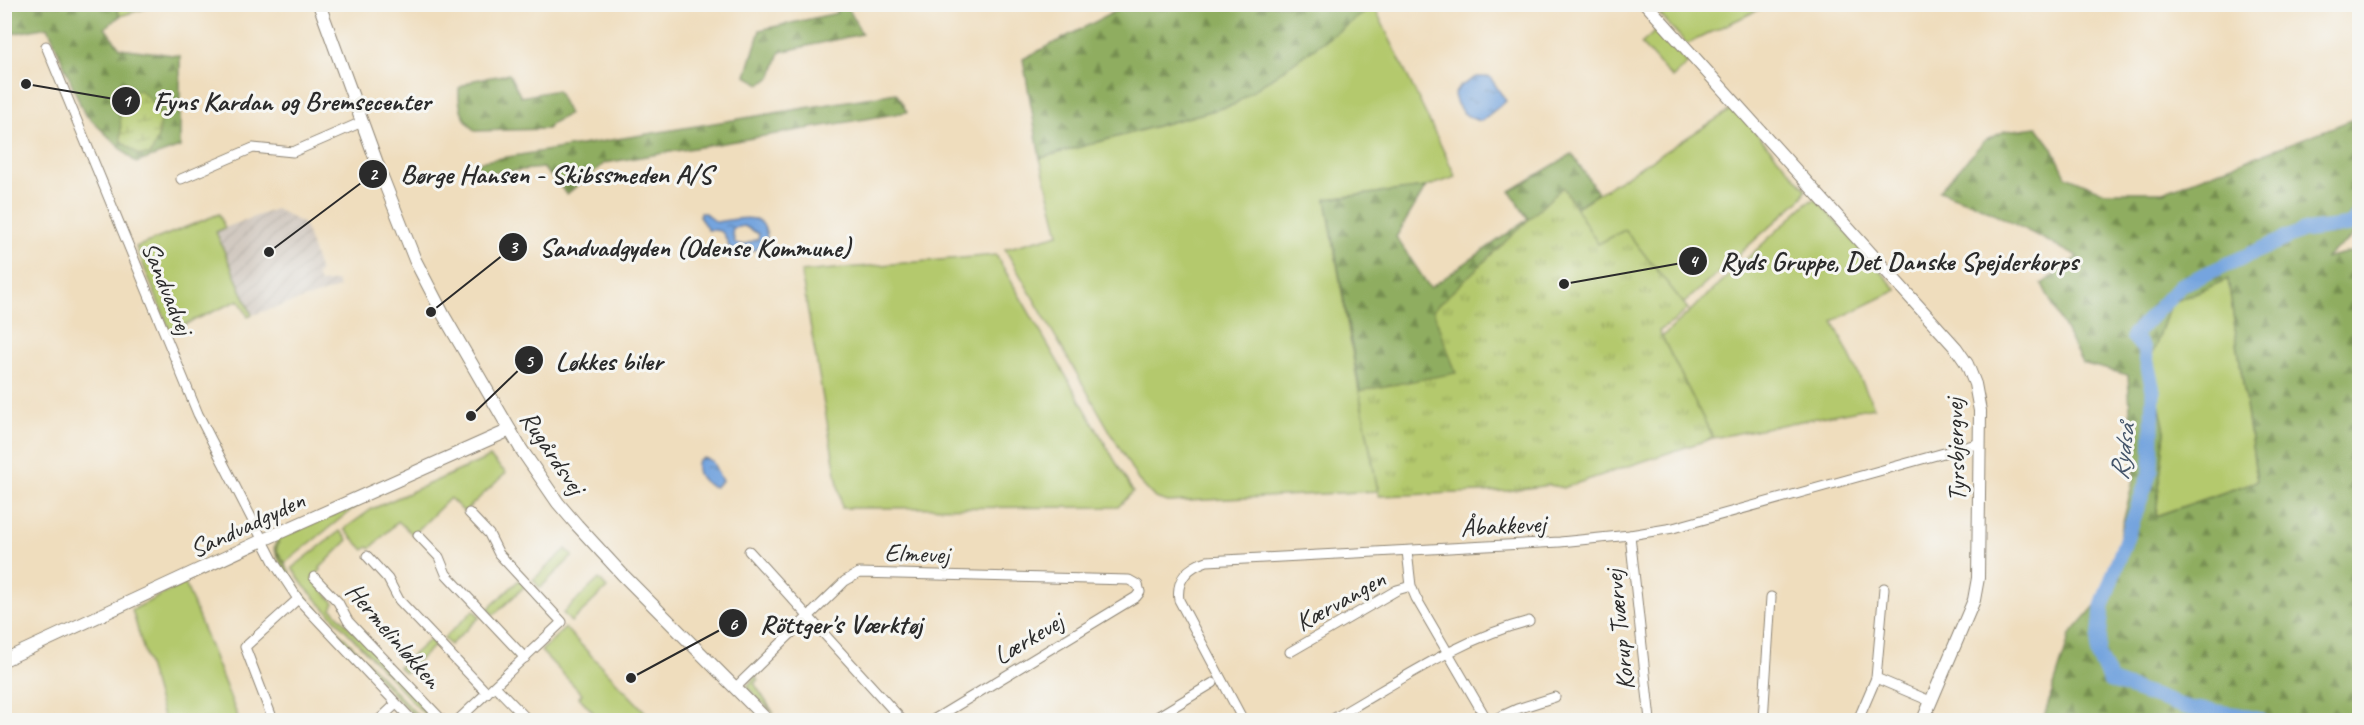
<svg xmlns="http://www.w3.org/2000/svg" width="2364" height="725" font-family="Caveat,sans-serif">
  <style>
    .industrial { fill: url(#industrial-furrows) }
    .grass { fill: #b4c96d; stroke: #707a4c; stroke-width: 1.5 }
    .forest { fill: url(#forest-firs); stroke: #5d6c46; stroke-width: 1.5; fill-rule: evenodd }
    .wetland { fill: url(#wetland-marsh); stroke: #707a4c; stroke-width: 1.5 }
    .park { fill: url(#park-tufts); stroke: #707a4c; stroke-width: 1.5 }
    .water { fill: url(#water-ripples); stroke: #506884; stroke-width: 1.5; fill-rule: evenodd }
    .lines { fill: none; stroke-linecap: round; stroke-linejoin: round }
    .river { stroke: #74a4de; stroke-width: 15 }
    .street-casing { stroke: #8d8474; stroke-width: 11 }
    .secondary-casing { stroke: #8d8474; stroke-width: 14 }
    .street { stroke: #fff; stroke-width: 9 }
    .secondary { stroke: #fff; stroke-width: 12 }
    .labels { text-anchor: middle; stroke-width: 6; stroke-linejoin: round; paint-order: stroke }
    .street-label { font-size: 26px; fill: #2b2b2b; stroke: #f6f6f2 }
    .water-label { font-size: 27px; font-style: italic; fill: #45556a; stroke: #f6f6f2 }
    .leader { fill: none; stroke: #2b2b2b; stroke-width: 2 }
    .callout-dot { fill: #2b2b2b; stroke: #f6f6f2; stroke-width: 2 }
    .mark-label { font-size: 18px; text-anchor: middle; font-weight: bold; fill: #fff }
    .callout-label { font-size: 27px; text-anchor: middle; font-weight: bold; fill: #2b2b2b; stroke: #f6f6f2; stroke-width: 6; stroke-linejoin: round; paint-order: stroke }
  </style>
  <defs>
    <pattern id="industrial-furrows" width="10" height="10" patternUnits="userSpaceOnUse" patternTransform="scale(1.5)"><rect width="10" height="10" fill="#ccc2b9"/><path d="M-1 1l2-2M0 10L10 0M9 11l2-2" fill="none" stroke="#afa79f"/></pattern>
    <pattern id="forest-firs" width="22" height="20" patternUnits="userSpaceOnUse" patternTransform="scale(1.5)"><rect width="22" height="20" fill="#8fad60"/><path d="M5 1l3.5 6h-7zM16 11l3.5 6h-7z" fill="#758d4f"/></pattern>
    <pattern id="wetland-marsh" width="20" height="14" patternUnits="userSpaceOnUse" patternTransform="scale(1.5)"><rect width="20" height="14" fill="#b4c96d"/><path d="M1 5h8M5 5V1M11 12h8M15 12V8" fill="none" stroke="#93a35a"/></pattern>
    <pattern id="park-tufts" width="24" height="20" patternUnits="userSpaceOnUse" patternTransform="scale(1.5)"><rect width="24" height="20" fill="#b4c96d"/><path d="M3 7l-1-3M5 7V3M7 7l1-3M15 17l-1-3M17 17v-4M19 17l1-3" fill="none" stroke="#93a35a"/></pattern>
    <pattern id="water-ripples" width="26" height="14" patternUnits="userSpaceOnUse" patternTransform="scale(1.5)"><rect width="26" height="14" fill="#74a4de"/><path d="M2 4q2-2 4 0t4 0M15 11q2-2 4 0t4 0" fill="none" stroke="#5f86b4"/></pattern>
  </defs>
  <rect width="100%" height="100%" fill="#f6f6f2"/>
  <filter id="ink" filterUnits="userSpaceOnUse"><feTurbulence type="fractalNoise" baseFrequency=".0167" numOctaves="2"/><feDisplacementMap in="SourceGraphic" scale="12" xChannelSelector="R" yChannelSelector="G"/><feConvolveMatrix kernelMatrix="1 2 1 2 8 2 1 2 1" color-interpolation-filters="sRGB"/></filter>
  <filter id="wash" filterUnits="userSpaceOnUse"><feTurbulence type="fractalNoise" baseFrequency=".008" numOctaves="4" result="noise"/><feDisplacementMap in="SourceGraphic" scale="24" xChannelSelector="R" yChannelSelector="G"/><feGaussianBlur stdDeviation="1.35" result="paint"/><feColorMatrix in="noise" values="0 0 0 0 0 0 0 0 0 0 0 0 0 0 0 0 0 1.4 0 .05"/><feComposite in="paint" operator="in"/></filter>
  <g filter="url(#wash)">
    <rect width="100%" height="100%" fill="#efddbd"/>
    <path class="industrial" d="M276 209 304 224 320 272 316 275 320 283 337 281 339 288 252 315 216 231Z"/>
    <g class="grass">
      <path d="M115 5H157L120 16Z"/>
      <path d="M1651 5H1768L1687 44Z"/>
      <path d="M1374 6 1456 177 1426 187 1326 200 1359 391 1378 491 1168 502 1155 498 1138 480 1005 249 1059 234 1040 158 1233 105Z"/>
      <path d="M1658 29 1688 63 1672 78 1641 44Z"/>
      <path d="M1734 108 1806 189 1803 197 1683 304 1625 230 1598 245 1575 208Z"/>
      <path d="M1816 199 1897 290 1833 321 1874 407 1713 438 1662 337 1808 202Z"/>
      <path d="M219 214 225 228 216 232 252 315 248 317 239 300 170 331 136 247Z"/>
      <path d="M996 255 1133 492 1118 507 842 508 801 272Z"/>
      <path d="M2228 279 2257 481 2155 516 2165 431 2150 361 2171 303Z"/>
      <path d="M490 457 506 473 464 512 450 498 413 535 398 521 371 548 369 546 364 550 344 529 372 509Z"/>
      <path d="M360 503 285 563 276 549 279 540 276 551 303 594 422 720H418L302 597 281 565 274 548 277 539Z"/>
      <path d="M340 531 348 540 320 568 321 570 312 578 334 603 332 609 437 720H430L304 586 292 568Z"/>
      <path d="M566 549 573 556 540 588 533 580Z"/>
      <path d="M599 579 607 588 571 622 563 613Z"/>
      <path d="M519 580 525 586 494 615 488 609Z"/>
      <path d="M185 583 239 720H164L132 610Z"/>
      <path d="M474 610 480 617 450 645 444 638Z"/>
      <path d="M565 628 652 719 600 720 579 697 582 694 541 651Z"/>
      <path d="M430 639 435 645 405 673 399 667Z"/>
      <path d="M755 676 758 680 754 683 774 714 747 687Z"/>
    </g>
    <g class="forest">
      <path d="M846 4 862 34 780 52 772 76 761 84 746 76 760 30 837 13 833 5Z"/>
      <path d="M5 5H115L120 16 105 28 120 48 180 56V147L136 163 84 113 48 27 5 35Z"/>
      <path d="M1373 5 1374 6 1233 105 1040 158 1023 59 1122 8 1121 5Z"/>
      <path d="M509 74 521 97 557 90 569 114 552 123 547 129 475 131C462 119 458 106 459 88L474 80Z"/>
      <path d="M896 93 907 112 605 163 567 194 543 168 480 174 477 162Z"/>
      <path d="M2359 117V232L2324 258 2359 250V720H2043L2070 635 2107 592 2134 476 2128 375 2082 363 2042 284 2078 257 1980 206 1939 191 1984 141 2005 131 2037 127 2052 147 2066 176 2104 192H2163ZM2228 279 2257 481 2156 516 2165 431 2150 361 2171 303Z"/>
      <path d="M1572 154 1598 193 1575 208 1456 373 1374 470 1326 199 1426 187 1396 237 1430 288 1528 219 1510 191Z"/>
    </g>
    <path class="wetland" d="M139 90C165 109 165 128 150 155H139L121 141 120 109 127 93Z"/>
    <path class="park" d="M1563 187 1598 244 1625 230 1688 309 1673 322 1659 331 1713 438 1563 488 1550 485 1506 491 1379 496 1359 391 1456 373 1433 310Z"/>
    <g class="water">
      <path d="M1476 77H1490L1506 101 1481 121C1466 118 1457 109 1454 95L1459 87Z"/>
      <path d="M700 213H705L716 222C736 220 767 208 767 240 753 254 748 255 730 248 723 234 726 229 708 230L700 218ZM744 226 759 234 758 239 743 245 735 243 732 231 734 228Z"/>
      <path d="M704 458 712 461 722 481 715 487C703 484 693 473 698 460Z"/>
    </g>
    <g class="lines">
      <path class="river" d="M2260 720 2240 715 2188 708 2110 681 2098 655 2102 606 2151 470 2153 390 2144 349 2133 336 2181 285 2302 231 2350 225 2360 214"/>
    </g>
  </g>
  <g filter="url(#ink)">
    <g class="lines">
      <g class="street-casing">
        <g id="street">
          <path d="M46 46 198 414 275 564 298 599 412 720"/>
          <path d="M181 179 253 148 293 152 362 122"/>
          <path d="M418 535 439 557 446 574 525 658"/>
          <path d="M1630 535 1650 720"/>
          <path d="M749 551 902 720"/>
          <path d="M1407 551 1411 586 1416 598 1487 720"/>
          <path d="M367 556 388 579 399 600 487 693"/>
          <path d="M314 577 338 602 348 621 442 720"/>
          <path d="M1290 652 1397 590 1411 586"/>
          <path d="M1876 678 1930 701"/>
          <path d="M495 686 528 720"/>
          <path d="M735 688 845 581 859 573 1129 580 1138 585 1140 592 1136 597 933 720"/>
          <path d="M273 720 245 647 298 599"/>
          <path d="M379 720 396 704"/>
          <path d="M458 720 562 622 499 554 489 534 469 513"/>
          <path d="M1152 720 1213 683"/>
          <path d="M1243 720 1179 600C1176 579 1188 567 1207 561L1560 542 1630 535 1673 528 1980 443"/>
          <path d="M1331 720C1395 684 1458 639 1529 621"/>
          <path d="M1493 720 1517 709 1555 697"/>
          <path d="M1763 720 1771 597"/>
          <path d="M1858 720 1876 678 1884 588"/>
        </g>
      </g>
      <g class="secondary-casing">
        <g id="secondary">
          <path d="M319 4 381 174 415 260 444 316 521 449 558 503 577 525 622 574 767 720"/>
          <path d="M1646 4 1956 348 1967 364 1975 384 1980 411 1978 578 1974 600 1923 720"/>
          <path d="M4 660 263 540 510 430"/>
        </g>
      </g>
      <use href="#street" class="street"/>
      <use href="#secondary" class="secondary"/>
    </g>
  </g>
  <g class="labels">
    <g class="street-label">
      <text transform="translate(168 288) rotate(68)" y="9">Sandvadvej</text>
      <text transform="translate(1955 450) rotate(-92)" y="9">Tyrsbjergvej</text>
      <text transform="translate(553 452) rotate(56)" y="9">Rugårdsvej</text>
      <text transform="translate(247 524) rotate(-25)" y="9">Sandvadgyden</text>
      <text transform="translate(1503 525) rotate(-3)" y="9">Åbakkevej</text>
      <text transform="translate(917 553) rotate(2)" y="9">Elmevej</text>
      <text transform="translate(1340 600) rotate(-29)" y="9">Kærvangen</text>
      <text transform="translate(1619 630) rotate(-96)" y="9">Korup Tværvej</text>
      <text transform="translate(394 635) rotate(49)" y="9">Hermelinløkken</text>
      <text transform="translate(1028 638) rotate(-31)" y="9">Lærkevej</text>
    </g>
    <g class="water-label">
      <text transform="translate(2122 452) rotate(-82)" y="9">Rydså</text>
    </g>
  </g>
  <path class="leader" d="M26 84L126 101M269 252L373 174M431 312L513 247M1564 284L1693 261M471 416L529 360M631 678L733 623"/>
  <g class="callout-dot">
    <circle cx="26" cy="84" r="6"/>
    <circle cx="269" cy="252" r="6"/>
    <circle cx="431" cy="312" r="6"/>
    <circle cx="1564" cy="284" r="6"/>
    <circle cx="471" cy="416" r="6"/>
    <circle cx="631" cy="678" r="6"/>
    <circle cx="126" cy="101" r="15"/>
    <circle cx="373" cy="174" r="15"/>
    <circle cx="513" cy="247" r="15"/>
    <circle cx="1693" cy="261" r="15"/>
    <circle cx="529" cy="360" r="15"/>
    <circle cx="733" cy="623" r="15"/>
  </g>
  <g class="mark-label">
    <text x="126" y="107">1</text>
    <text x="373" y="180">2</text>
    <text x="513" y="253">3</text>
    <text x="1693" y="267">4</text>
    <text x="529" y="367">5</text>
    <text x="733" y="630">6</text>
  </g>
  <g class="callout-label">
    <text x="292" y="110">Fyns Kardan og Bremsecenter</text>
    <text x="556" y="183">Børge Hansen - Skibssmeden A/S</text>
    <text x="695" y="256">Sandvadgyden (Odense Kommune)</text>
    <text x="1899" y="270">Ryds Gruppe, Det Danske Spejderkorps</text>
    <text x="609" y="370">Løkkes biler</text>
    <text x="841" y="633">Röttger's Værktøj</text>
  </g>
  <rect width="2364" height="725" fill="none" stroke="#f6f6f2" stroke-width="24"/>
</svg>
